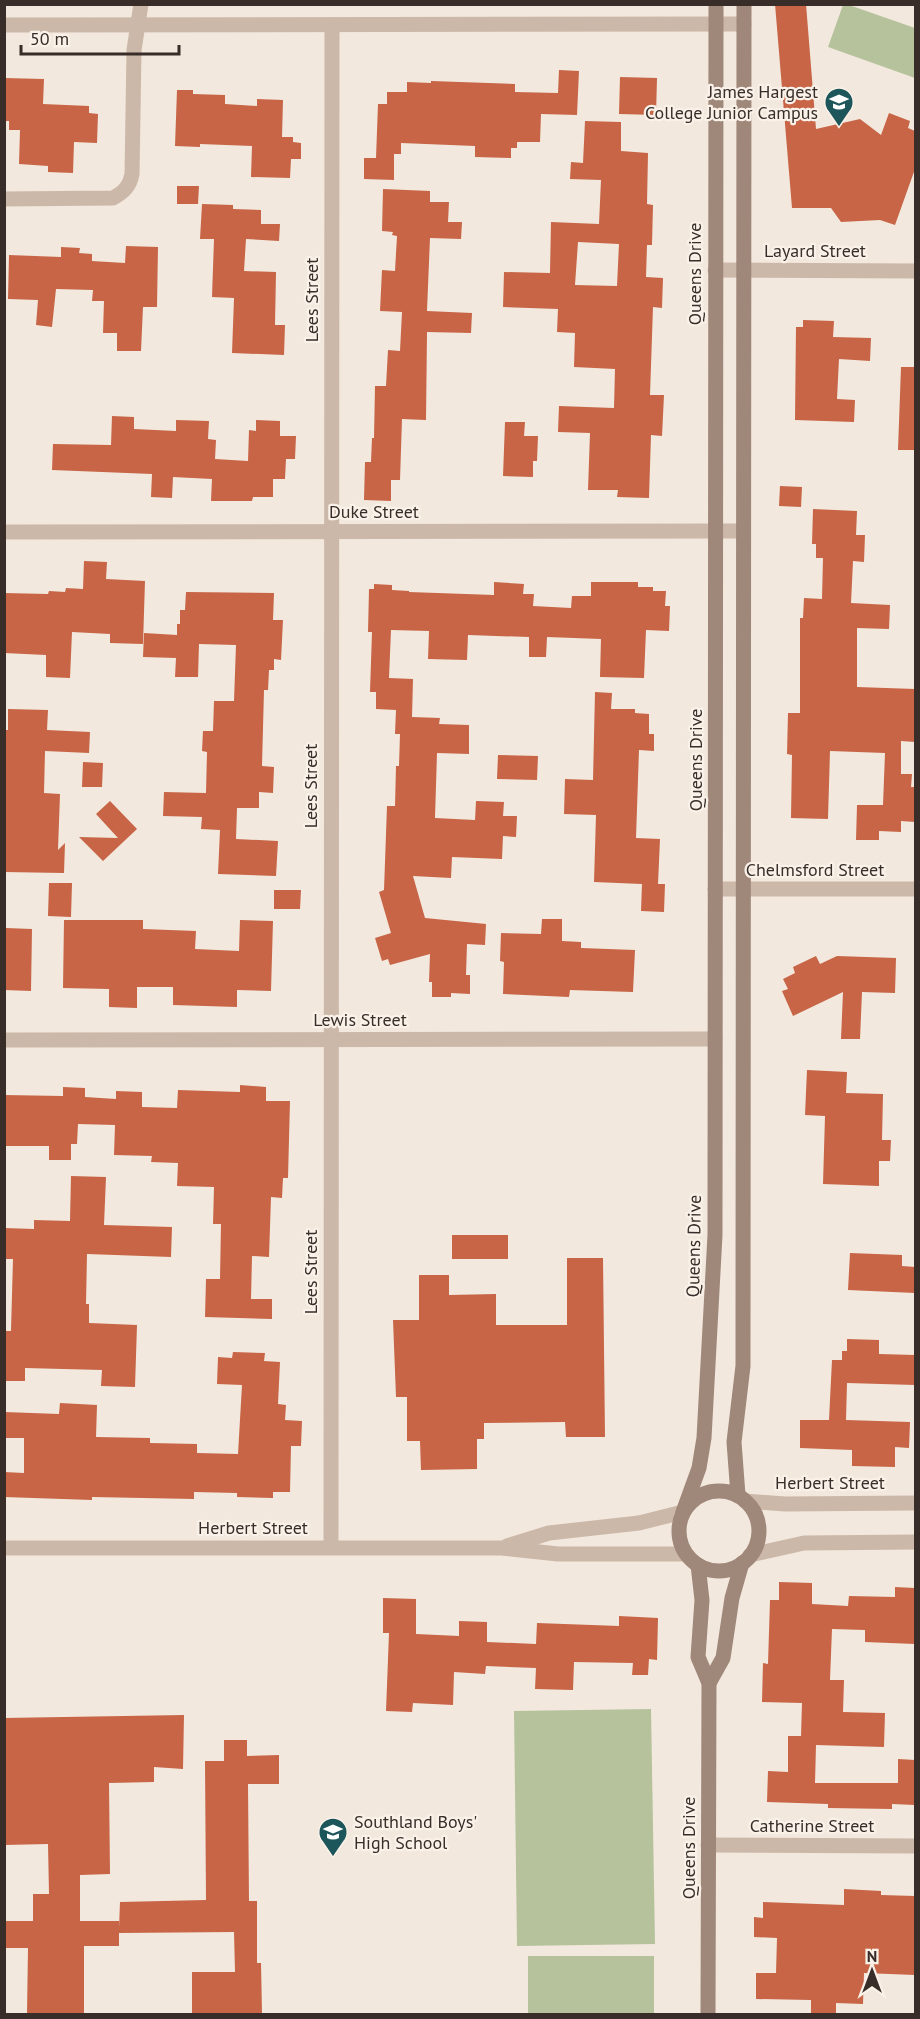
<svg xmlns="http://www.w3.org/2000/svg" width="920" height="2019" font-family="'PT Sans',sans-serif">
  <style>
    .green { fill: #b5c29c }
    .building { fill: #c76546; fill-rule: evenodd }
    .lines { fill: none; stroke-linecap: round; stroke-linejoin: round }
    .minor { stroke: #cbb8a8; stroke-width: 15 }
    .tertiary { stroke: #cbb8a8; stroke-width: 15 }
    .secondary { stroke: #9f877a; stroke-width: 15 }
    .labels { text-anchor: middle; stroke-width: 4.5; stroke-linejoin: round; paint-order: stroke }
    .poi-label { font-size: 18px; fill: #382d29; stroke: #faf2e9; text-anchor: end }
    .street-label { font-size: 18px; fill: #382d29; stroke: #faf2e9 }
  </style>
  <rect width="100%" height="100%" fill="#f3e8dd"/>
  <g class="green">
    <path d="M843 5H849L915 28V78L828 47Z"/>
    <path d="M651 1709 655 1944 517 1946 514 1711Z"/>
    <rect x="528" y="1956" width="126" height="58"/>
  </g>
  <g class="building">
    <path d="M775 4H806L816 129 860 119 881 135 889 113 910 121 908 128 915 131V169L895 225 880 220 841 222 831 208H792Z"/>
    <path d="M559 70 579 71 577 115 541 114 540 142H517V148H511V158L475 157V146L401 143V154H394V180L364 179V158H376L378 104H387V92H407V82L431 83V81L515 84V92L558 93Z"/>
    <path d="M620 77 657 78 656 115 619 114Z"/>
    <path d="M4 78 44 79 43 104 89 106V113L98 114 97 143 74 142 73 173 48 172V166L19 164 20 130H9V121H4Z"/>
    <path d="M177 90H193V94L225 95V104L257 106V99L283 100 282 137H293V142L301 143V159H291L290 178 251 177 252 146 200 144V147L175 146Z"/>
    <path d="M585 121 621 122V151L648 153 647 204 653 205 652 245H647L646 277 663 278 662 308 653 307 650 395H664L662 436 651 435 649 498 617 497 618 490H588L590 433 558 432 559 406 614 408 615 369 574 367 575 333 557 332 558 309 503 307 504 272 550 273 551 222 599 224 601 180 570 179 571 162 583 163ZM578 242 619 244 617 286 575 285Z"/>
    <path d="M177 186H199L198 204H177Z"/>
    <path d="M383 189 430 191V202H449L448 222H462L461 239 430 238 427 311 472 313 471 333 427 332 426 420 402 419 400 480H391V501L364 500 365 462H371L372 438H374L375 386H386L388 350 400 351 402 312 380 311 382 270 395 271 397 236 392 235 393 232 382 231Z"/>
    <path d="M202 204 233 205V209L261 210V224H280L279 241 246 239 244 271 276 272 275 325H285L284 355 232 353 234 298 212 297 214 239H200Z"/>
    <path d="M126 246 158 247 157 307H143L141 351H117V333H103L104 301H92L93 290 56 289 52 327 36 325 38 300 8 299 9 255 61 257V247L80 248 79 253 92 254V261L125 263Z"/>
    <path d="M803 320 834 321 833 337 871 338 870 361 839 359 837 399 855 400 854 422 795 420 796 327H803Z"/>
    <path d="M901 367H915V450H898Z"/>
    <path d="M112 416 134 417V429L176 431V420L209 421 208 439 216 440 215 459 248 461 249 430 256 431V420L280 421V436H296L295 459H286L285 479H273V497H253L252 501H211L212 479 173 477 172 498 151 497 152 474 52 470 53 444 111 445Z"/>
    <path d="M505 422H525L524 436H538L537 461H533V477L503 476Z"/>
    <path d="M780 486 802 487 801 507 779 506Z"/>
    <path d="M813 509 857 511 856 535H865L864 562 853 561 851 603 890 605 889 629 857 628V687L915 689V742L901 741V774H912L911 787H915V822L901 821V832L879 831V840H856L857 805H883L885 753 830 751 828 819 791 818 792 755 787 754 788 713H800V618H803L804 598 822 599 823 558H816V544H812Z"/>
    <path d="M84 561 107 562 106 579 145 581 143 644 110 643V634L72 632 70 678 46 677V655L4 653V593L48 594 49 591 65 592 66 588 83 589Z"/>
    <path d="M494 582 524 584 523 594H534L533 606 571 608 572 596H591V582H638V587H653V591H666L665 606H670L669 631 646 630 644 678 600 677 601 639 547 637 546 657H529V637L468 635 467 660 428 659 429 631 391 630 389 678 413 679 412 717 440 718 439 724 469 725V754L437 753 435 818 475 820 476 801 504 802 503 816H517L516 837 503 836 502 859 452 857 451 878 413 876 425 918 486 924 485 945 467 944 466 975H470V994L451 993V997H432V982H429L430 954 390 965 388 959 382 961 375 938 391 933 379 892 384 890 387 806H395L396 766H399L400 734H395L396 710 376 709V692H370L372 632H368L369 589H374V584L392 585V590L409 591V592L494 595Z"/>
    <path d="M186 592 274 593 273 620H283L281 660 274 659V670H269L268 690H264L262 766 274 767 273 793 259 792V808H237L236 839 278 841 276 876 218 874 220 830 201 829 202 817 163 816 164 792 206 793 207 752 202 751 203 731H213L214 701H234L236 645 199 644 198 677H175L176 658 143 657 144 633 177 635V624H180V610H185Z"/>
    <path d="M595 692 612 693 611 709H635V713L649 714V734H654V751L639 750 636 838 660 839 658 884H665L664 912 641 911 642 884 594 882 596 815 564 814 565 779 593 780Z"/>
    <path d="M8 709 48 710 47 730 90 732 89 753 45 751 44 793 60 794 58 850 65 843 64 873 4 872V730H8Z"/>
    <path d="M498 755 538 756 537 780 497 779Z"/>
    <path d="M83 762 103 763 102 787H82Z"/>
    <path d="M110 801 137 829 103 861 79 837 118 838 96 814Z"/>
    <path d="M49 883H72L71 917 48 916Z"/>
    <path d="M274 890H301L300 909H274Z"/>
    <path d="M542 919H562V941L581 942V948L635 950 633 992 570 990 569 997 503 994 504 962 500 961 501 933 541 934Z"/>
    <path d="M64 920H143V929L196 931 195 949 239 951 240 920 273 921 271 991 237 990V1007L173 1005V987H137V1008L109 1007V989L63 988Z"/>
    <path d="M6 928 32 929 31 991 4 990Z"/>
    <path d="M816 956 820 964 837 956 896 958 895 993 862 992 860 1039H841L843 992 793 1016 782 991 788 989 783 979 795 973 793 967Z"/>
    <path d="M807 1070 847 1072 846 1093 883 1094 882 1140H891L890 1161H879V1186L823 1184 825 1116 805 1115Z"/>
    <path d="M240 1085 266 1087V1101H290L288 1178H283L282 1198 271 1197 269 1257 252 1256 251 1299H272V1319L205 1317 206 1279H220L221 1224H213L214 1187 177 1186 178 1163 151 1162 152 1156 114 1155 115 1125 78 1124 77 1144H71V1160H49V1146H4V1095L63 1096V1087L85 1088V1097L116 1099V1091L142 1092V1107L177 1108 178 1090 240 1092Z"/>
    <path d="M71 1176 106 1177 104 1225 172 1227 171 1257 87 1254 86 1304H89V1323L137 1325 135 1387 101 1386 102 1370 25 1368V1381H4V1331H11L13 1259H4V1228L34 1229V1220L70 1221Z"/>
    <rect x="452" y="1235" width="56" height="24"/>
    <path d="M850 1253 902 1255V1266L915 1267V1293L848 1290Z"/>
    <path d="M567 1258H603L605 1437H566L565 1422 484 1423V1439H477V1469L421 1470 420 1441H407V1397H396L393 1320H419V1275H449V1295L496 1294V1325H567Z"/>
    <path d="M847 1339 879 1340V1354L915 1355V1385L847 1383 846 1420 910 1422 909 1448 895 1447V1467L852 1466V1450L800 1448V1420H829L832 1360H842V1351H847Z"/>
    <path d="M233 1352 265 1353 264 1361 280 1362 278 1404 286 1405 285 1420 302 1421 301 1446H291L290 1492H273V1498L237 1497V1493L194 1492V1499L92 1497V1500L4 1497V1472L24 1473V1438H4V1412L59 1414 60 1403 97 1405 96 1437 150 1438V1443L197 1444V1453L238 1454 242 1385 217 1384 218 1357 232 1358Z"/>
    <path d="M779 1582 812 1583V1604L848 1606 849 1596 895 1597V1587L915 1588V1644L865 1642V1630L832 1629 830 1680H844L843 1712 885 1713 884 1747 816 1745 815 1783H898V1759L915 1760V1805L892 1804V1809L828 1808V1804L767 1802 768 1771 788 1772V1736H801L802 1703 762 1702 763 1663 768 1664 770 1600H779Z"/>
    <path d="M383 1598 416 1599V1634L459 1636V1621L487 1622V1642L536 1644 537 1623 619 1626V1616L658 1618 657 1660 649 1659 648 1675H632L633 1663 574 1662 573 1690 535 1689 536 1668 486 1666 485 1674 454 1672 453 1705 413 1703 412 1712 386 1711 389 1633H383Z"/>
    <path d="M184 1715 183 1769 154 1767V1782L109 1783 110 1874 80 1875V1921H119V1928L120 1902 206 1900 205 1761H224V1740H247V1756L279 1755V1784H248L249 1901H257V1963H261L262 2014H192V1972H235L234 1932 119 1933V1946H84V2014H27L28 1948H4V1921H33V1894H49L48 1844 4 1845V1718Z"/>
    <path d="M844 1889 881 1891V1895L915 1896V1975L864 1973 863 2004 836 2003V2014H811V2000L756 1999V1973H776L777 1938 754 1937V1917L763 1918V1902L844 1905Z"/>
  </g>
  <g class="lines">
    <g class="minor">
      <path d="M4 25 744 24"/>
      <path d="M4 199 113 198C124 192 130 186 132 174L134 50 141 4"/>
      <path d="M4 532 743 531"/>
      <path d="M715 889H916"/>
      <path d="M4 1040 715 1039"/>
      <path d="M331 1547 332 25"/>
      <path d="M708 1845 916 1846"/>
    </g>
    <g class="tertiary">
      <path d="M715 270 916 271"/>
      <path d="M745 1501 785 1504 916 1503"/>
      <path d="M507 1546 549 1533 639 1523 683 1512"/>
      <path d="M4 1548H502L558 1554H686"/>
      <path d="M750 1555 804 1543 916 1542"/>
    </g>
    <g class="secondary">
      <circle cx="719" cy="1531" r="40"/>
      <path d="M738 1495 734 1442 743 1366V1339L744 4"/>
      <path d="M683 1512 699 1468 704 1438 715 1235 716 4"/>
      <path d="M698 1565 702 1600 698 1657 709 1683 708 2014"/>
      <path d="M709 1683 723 1658 732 1598 742 1563"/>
    </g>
  </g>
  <defs>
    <g id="school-pin" transform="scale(1.5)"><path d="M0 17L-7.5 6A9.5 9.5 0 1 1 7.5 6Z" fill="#1d565a" stroke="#faf2e9"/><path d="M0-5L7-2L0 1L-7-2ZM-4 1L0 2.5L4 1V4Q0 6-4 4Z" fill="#fff"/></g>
  </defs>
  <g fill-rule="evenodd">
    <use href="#school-pin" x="839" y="102"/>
    <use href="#school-pin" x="333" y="1832"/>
  </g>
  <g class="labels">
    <g class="poi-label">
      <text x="818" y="98">James Hargest<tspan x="818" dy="21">College Junior Campus</tspan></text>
      <text x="354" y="1828" text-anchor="start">Southland Boys'<tspan x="354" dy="21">High School</tspan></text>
    </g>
    <g class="street-label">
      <text x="815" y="257">Layard Street</text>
      <text transform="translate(695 274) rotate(-90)" y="6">Queens Drive</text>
      <text transform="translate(312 300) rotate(-90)" y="6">Lees Street</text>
      <text x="374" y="518">Duke Street</text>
      <text transform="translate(696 760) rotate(-90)" y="6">Queens Drive</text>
      <text transform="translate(311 786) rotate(-90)" y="6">Lees Street</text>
      <text x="815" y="876">Chelmsford Street</text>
      <text x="360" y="1026">Lewis Street</text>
      <text transform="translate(694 1246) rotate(-89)" y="6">Queens Drive</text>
      <text transform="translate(311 1272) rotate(-90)" y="6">Lees Street</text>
      <text x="830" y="1489">Herbert Street</text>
      <text x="253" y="1534">Herbert Street</text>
      <text x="812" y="1832">Catherine Street</text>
      <text transform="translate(689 1848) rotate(-90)" y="6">Queens Drive</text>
    </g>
  </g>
  <rect width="920" height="2019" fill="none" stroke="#382d29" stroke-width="12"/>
  <g transform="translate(872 1971)" stroke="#faf2e9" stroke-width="4.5" paint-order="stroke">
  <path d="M0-4.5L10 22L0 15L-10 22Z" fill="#382d29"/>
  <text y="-9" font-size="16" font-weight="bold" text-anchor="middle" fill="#382d29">N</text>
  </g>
  <path d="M21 45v9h158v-9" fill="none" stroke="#382d29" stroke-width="3"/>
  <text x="30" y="45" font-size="18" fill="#382d29" stroke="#faf2e9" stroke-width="4.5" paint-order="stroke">50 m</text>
</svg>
